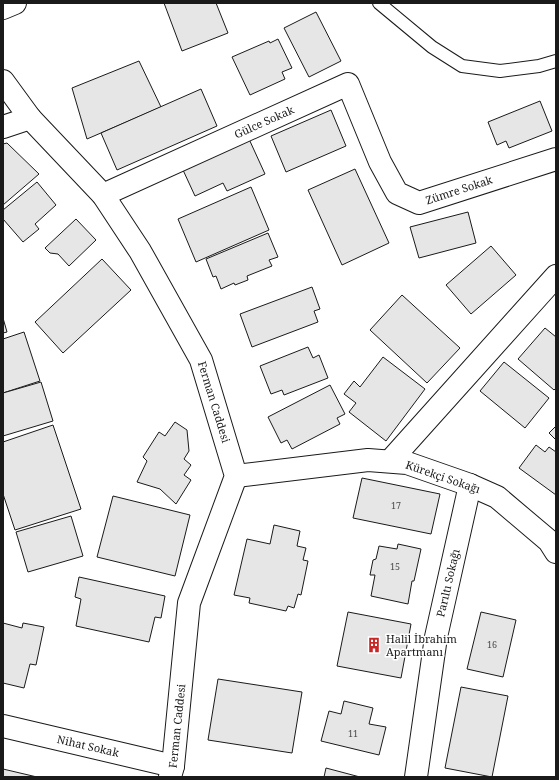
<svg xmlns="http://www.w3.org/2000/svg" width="559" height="780" font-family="'Noto Serif',serif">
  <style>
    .building { fill: #e6e6e6; stroke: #1a1a1a }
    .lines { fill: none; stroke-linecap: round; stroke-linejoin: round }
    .lane-casing { stroke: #1a1a1a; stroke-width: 14 }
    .street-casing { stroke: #1a1a1a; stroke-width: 24 }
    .lane { stroke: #fff; stroke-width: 12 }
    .street { stroke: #fff; stroke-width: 22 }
    .labels { text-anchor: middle; stroke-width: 3; stroke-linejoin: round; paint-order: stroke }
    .number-label { font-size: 9px; fill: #4d4d4d }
    .street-label { font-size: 11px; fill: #1a1a1a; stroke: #fff }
    .poi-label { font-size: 11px; fill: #1a1a1a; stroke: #fff; text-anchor: start }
  </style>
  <rect width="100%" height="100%" fill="#fff"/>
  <g class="building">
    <path d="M164 3H216L228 33 182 51Z"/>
    <path d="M316 12 341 61 309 77 284 28Z"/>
    <path d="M278 39 292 68 282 72 285 79 250 95 232 57 269 41 270 43Z"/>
    <path d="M139 61 161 107 87 139 72 88Z"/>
    <path d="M201 89 217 126 117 170 101 133Z"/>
    <path d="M540 101 552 131 509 148 506 141 497 145 488 122Z"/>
    <path d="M331 110 346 146 286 172 271 136Z"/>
    <path d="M249 139 265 174 227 191 223 183 195 196 183 170Z"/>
    <path d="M7 143 39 174 3 205V144Z"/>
    <path d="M355 169 389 243 342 265 308 190Z"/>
    <path d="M37 182 56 205 35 224 39 229 23 242 3 219V210Z"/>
    <path d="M251 187 269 230 196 262 178 219Z"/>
    <path d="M468 212 476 243 419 258 410 227Z"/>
    <path d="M76 219 96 240 69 266 58 254 50 253 45 248Z"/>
    <path d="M268 233 278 257 269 260 272 266 247 276 248 280 235 285 234 283 221 289 216 276 213 277 206 259Z"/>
    <path d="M491 246 516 275 471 314 446 285Z"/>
    <path d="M102 259 131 290 63 353 35 322Z"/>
    <path d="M312 287 320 309 314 311 318 322 252 347 240 314Z"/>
    <path d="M402 295 460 348 427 383 370 330Z"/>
    <path d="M3 318 7 332 3 333Z"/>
    <path d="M545 328 556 337V388L554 390 518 359Z"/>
    <path d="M24 332 40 381 3 393V339Z"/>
    <path d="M308 347 313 358 319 355 328 378 284 395 282 390 271 394 260 366Z"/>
    <path d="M383 357 425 389 386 441 349 412 356 403 344 394 354 381 360 387Z"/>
    <path d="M504 362 549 398 525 428 480 391Z"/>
    <path d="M41 382 53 421 3 436V393Z"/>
    <path d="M330 385 345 414 337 418 340 424 292 449 287 440 281 443 268 417Z"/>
    <path d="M175 422 187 430 189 451 184 459 191 465 184 475 191 480 176 504 160 489 137 482 147 461 143 457 159 432 165 436Z"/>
    <path d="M53 425 81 509 15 530 3 494V442Z"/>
    <path d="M556 426V440L549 433Z"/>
    <path d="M536 445 545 452 549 447 556 452V495L519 468Z"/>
    <path d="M362 478 440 494 431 534 353 518Z"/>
    <path d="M113 496 190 515 175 576 97 557Z"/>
    <path d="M71 516 83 556 28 572 16 532Z"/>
    <path d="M274 525 300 531 297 546 306 548 303 560 308 561 301 595 298 594 294 608 288 606 286 611 249 603 250 598 234 595 247 539 270 544Z"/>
    <path d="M398 544 421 549 414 581H412L408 604 371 596 375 575H370L373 560 376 559 379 546 397 549Z"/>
    <path d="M79 577 165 596 161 618 155 617 149 642 76 626 81 599 75 597Z"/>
    <path d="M348 612 411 624 401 678 337 666Z"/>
    <path d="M481 612 516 620 503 677 467 669Z"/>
    <path d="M3 623 22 628 23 623 44 627 36 665 30 664 24 688 3 683Z"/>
    <path d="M218 679 302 692 292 753 208 740Z"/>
    <path d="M461 687 508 696 492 777 445 768Z"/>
    <path d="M344 701 373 708 369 724 386 727 379 755 321 741 329 711 341 714Z"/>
    <path d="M326 768 360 777H324Z"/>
    <path d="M3 769 37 777H3Z"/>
  </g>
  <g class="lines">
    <g class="lane-casing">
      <path id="lane" d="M379 3 432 47 462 66 500 71 539 66 556 61"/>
    </g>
    <g class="street-casing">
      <g id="street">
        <path d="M3 8 15 3"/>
        <path d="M3 81 30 118 103 195 140 251 201 360 236 476 189 603 173 766 170 777"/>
        <path d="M3 127 30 118"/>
        <path d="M103 195 348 84 380 162 397 193 419 203 556 159"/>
        <path d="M390 461 556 276"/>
        <path d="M236 476 368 460 407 463 470 485 497 497 549 541 556 552"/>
        <path d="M3 726 173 766"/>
        <path d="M416 777 436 637 470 485"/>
      </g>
    </g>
    <use href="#lane" class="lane"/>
    <use href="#street" class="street"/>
  </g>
  <defs>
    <g id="building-bare" transform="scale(1.2)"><path d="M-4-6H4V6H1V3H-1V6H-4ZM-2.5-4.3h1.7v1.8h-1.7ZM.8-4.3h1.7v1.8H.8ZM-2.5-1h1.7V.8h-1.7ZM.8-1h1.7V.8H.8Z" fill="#c62828" stroke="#fff" stroke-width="2.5" paint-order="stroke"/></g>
  </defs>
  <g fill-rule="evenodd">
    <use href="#building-bare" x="374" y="645"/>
  </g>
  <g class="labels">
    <g class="number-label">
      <text x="396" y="509">17</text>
      <text x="395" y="570">15</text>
      <text x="492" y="648">16</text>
      <text x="353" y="737">11</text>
    </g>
    <g class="street-label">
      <text transform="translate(264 122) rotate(-24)" y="4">Gülce Sokak</text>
      <text transform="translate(459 190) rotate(-18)" y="4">Zümre Sokak</text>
      <text transform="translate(214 402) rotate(73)" y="4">Ferman Caddesi</text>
      <text transform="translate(443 477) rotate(19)" y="4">Kürekçi Sokağı</text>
      <text transform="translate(448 583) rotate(-77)" y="4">Parıltı Sokağı</text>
      <text transform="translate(177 726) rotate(-84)" y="4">Ferman Caddesi</text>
      <text transform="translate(88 746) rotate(13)" y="4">Nihat Sokak</text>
    </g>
    <g class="poi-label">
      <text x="386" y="643">Halil İbrahim<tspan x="386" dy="13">Apartmanı</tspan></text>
    </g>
  </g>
  <rect width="559" height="780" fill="none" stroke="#1a1a1a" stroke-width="8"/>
</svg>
